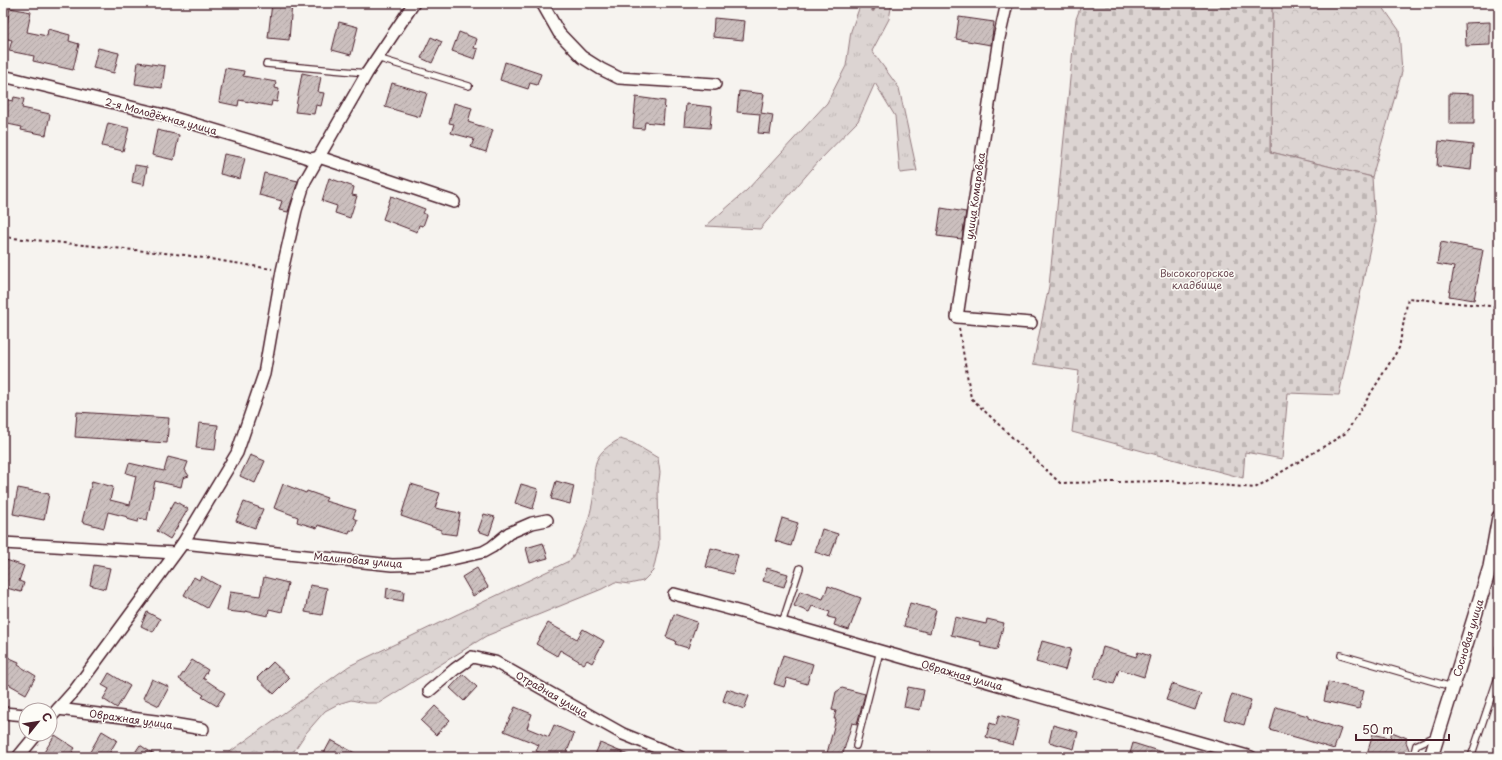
<svg xmlns="http://www.w3.org/2000/svg" width="1502" height="760" font-family="'Playpen Sans',sans-serif">
  <style>
    .grass { fill: url(#grass-tufts); stroke: #937a7e }
    .forest { fill: url(#forest-crowns); stroke: #937a7e }
    .cemetery { fill: url(#cemetery-stones); stroke: #937a7e }
    .lines { fill: none; stroke-linecap: round; stroke-linejoin: round }
    .stream { stroke: #8e7378; stroke-width: 3.5 }
    .building { fill: url(#building-hatch); stroke: #4a1f2b }
    .service-casing { stroke: #4a1f2b; stroke-width: 8 }
    .minor-casing { stroke: #4a1f2b; stroke-width: 14 }
    .tertiary-casing { stroke: #4a1f2b; stroke-width: 16 }
    .path { stroke: #4a1f2b; stroke-width: 2; stroke-dasharray: 3 3; stroke-linecap: butt }
    .service { stroke: #fdfcf7; stroke-width: 5.5 }
    .minor { stroke: #fdfcf7; stroke-width: 11 }
    .tertiary { stroke: #fdfcf7; stroke-width: 13 }
    .labels { text-anchor: middle; stroke-width: 3; stroke-linejoin: round; paint-order: stroke }
    .street-label { font-size: 10px; fill: #4a1f2b; stroke: #fdfcf7 }
    .park-label { font-size: 10px; fill: #6e4c55; stroke: #fdfcf7 }
  </style>
  <defs>
    <pattern id="grass-tufts" width="24" height="20" patternUnits="userSpaceOnUse"><rect width="24" height="20" fill="#dcd4d2"/><path d="M3 7l-1-3M5 7V3M7 7l1-3M15 17l-1-3M17 17v-4M19 17l1-3" fill="none" stroke="#beb6b4"/></pattern>
    <pattern id="forest-crowns" width="20" height="18" patternUnits="userSpaceOnUse"><rect width="20" height="18" fill="#dcd4d2"/><path d="M2 6a3 3 0 1 1 6 0M12 15a3 3 0 1 1 6 0" fill="none" stroke="#beb6b4"/></pattern>
    <pattern id="cemetery-stones" width="16" height="16" patternUnits="userSpaceOnUse"><rect width="16" height="16" fill="#dcd4d2"/><path d="M2 7V4a2 2 0 0 1 4 0v3zM10 15v-3a2 2 0 0 1 4 0v3z" fill="#beb6b4"/></pattern>
    <pattern id="building-hatch" width="6" height="6" patternUnits="userSpaceOnUse"><rect width="6" height="6" fill="#cbbfbe"/><path d="M-1 1l2-2M0 6l6-6M5 7l2-2" fill="none" stroke="#b0a4a3"/></pattern>
  </defs>
  <rect width="100%" height="100%" fill="#f6f3ef"/>
  <filter id="ink" filterUnits="userSpaceOnUse"><feTurbulence type="fractalNoise" baseFrequency=".025" numOctaves="2"/><feDisplacementMap in="SourceGraphic" scale="8" xChannelSelector="R" yChannelSelector="G"/><feConvolveMatrix kernelMatrix="1 2 1 2 8 2 1 2 1" color-interpolation-filters="sRGB"/></filter>
  <g filter="url(#ink)">
    <path class="grass" d="M861 3H892L889 19 872 51 899 88 917 171 900 173 895 116 875 83 858 121 818 162 760 229 706 226 747 190 827 103 846 66 851 31Z"/>
    <g class="forest">
      <path d="M1272 3H1380L1399 30 1402 72 1372 177 1271 152Z"/>
      <path d="M620 439 633 443 658 458 660 473 658 488 659 545 653 571 643 581 629 584 615 582 602 589 486 636 379 703H366L351 700 338 704 325 711 306 733 290 757H228L231 751 349 666 571 560C580 542 588 525 592 505 599 473 583 459 620 439Z"/>
    </g>
    <path class="cemetery" d="M1082 3H1272L1271 152 1372 177 1375 224 1339 395 1288 393 1282 459 1245 452 1243 478 1072 432 1079 371 1033 364 1049 286 1076 19Z"/>
    <g class="lines">
      <path class="stream" d="M873 10 876 3"/>
    </g>
    <g class="building">
      <path d="M272 3H292L289 40 268 38Z"/>
      <path d="M10 8 31 12 27 32 47 36 48 29 70 35 69 41 79 44 73 70 33 61 34 56 9 51 12 40 4 38Z"/>
      <path d="M959 17 994 22 991 45 956 39Z"/>
      <path d="M714 18 745 21 743 40 713 37Z"/>
      <path d="M339 22 358 27 351 55 332 50Z"/>
      <path d="M1490 22V45L1466 46 1465 23Z"/>
      <path d="M459 32 477 39 474 48 478 49 475 59 452 51Z"/>
      <path d="M431 37 442 42 432 63 421 58Z"/>
      <path d="M98 48 119 53 114 73 93 68Z"/>
      <path d="M138 62 165 66 162 88 135 84Z"/>
      <path d="M505 62 541 74 537 85 530 83 528 89 500 80Z"/>
      <path d="M225 68 244 71 243 76 276 82 275 88 279 89 277 102 272 101 271 106 239 100 238 106 219 102Z"/>
      <path d="M302 73 321 77 318 92 324 93 321 106 316 105 314 114 295 112Z"/>
      <path d="M392 83 427 93 420 117 385 107Z"/>
      <path d="M739 91 764 94 761 113 773 115 770 134 758 133 760 114 737 112Z"/>
      <path d="M1449 93 1474 94V124H1449Z"/>
      <path d="M14 97 24 99 22 108 50 114 46 135 21 130 22 127 3 123V99L13 101Z"/>
      <path d="M636 97 665 101 663 124 645 122 644 129 633 128Z"/>
      <path d="M454 103 472 108 468 122 493 130 486 152 471 147 474 139 451 133 454 124 449 123Z"/>
      <path d="M686 104 712 107 710 128 684 126Z"/>
      <path d="M108 123 129 128 123 151 102 146Z"/>
      <path d="M157 130 179 135 174 160 152 155Z"/>
      <path d="M1439 141 1473 145 1471 170 1437 166Z"/>
      <path d="M224 154 245 158 240 179 220 174Z"/>
      <path d="M135 165 147 167 144 185 132 182Z"/>
      <path d="M264 173 298 181 288 212 279 210 282 201 259 195Z"/>
      <path d="M329 178 354 187 352 195 357 196 350 218 335 213 337 206 322 201Z"/>
      <path d="M391 196 425 209 423 213 427 215 423 226 419 225 417 232 383 219Z"/>
      <path d="M941 208 966 212 962 239 937 236Z"/>
      <path d="M1441 242 1483 250 1474 300 1449 296 1454 267 1437 264Z"/>
      <path d="M77 412 169 418 167 443 75 437Z"/>
      <path d="M199 423 218 425 215 450 196 448Z"/>
      <path d="M250 455 265 461 255 483 240 476Z"/>
      <path d="M168 457 188 462 185 470 189 476 183 478 181 487 155 481 147 520 139 518 138 522 127 519 128 517 108 512 104 528 82 522 92 481 113 487 110 500 130 505 136 476 126 473 129 463 164 471Z"/>
      <path d="M556 481 574 486 570 504 551 499Z"/>
      <path d="M283 484 306 493 307 491 327 498 325 501 356 510 353 518 357 520 354 531 350 530 349 534 318 525 317 528 297 522 298 517 274 508Z"/>
      <path d="M411 484 440 493 435 508 460 513 456 535 441 533V530L401 516Z"/>
      <path d="M521 484 538 489 533 509 515 503Z"/>
      <path d="M18 488 49 494 44 520 13 514Z"/>
      <path d="M175 501 188 509 170 539 157 531Z"/>
      <path d="M244 502 263 509 255 528 236 521Z"/>
      <path d="M484 514 495 517 489 535 478 531Z"/>
      <path d="M782 518 798 523 791 546 775 541Z"/>
      <path d="M822 529 838 534 830 557 815 552Z"/>
      <path d="M543 543 548 558 530 563 526 548Z"/>
      <path d="M711 548 738 555 733 574 706 567Z"/>
      <path d="M3 559 24 566 19 581 24 583 21 592 3 587Z"/>
      <path d="M94 565 110 568 105 589 90 585Z"/>
      <path d="M477 568 488 587 473 596 462 577Z"/>
      <path d="M767 568 788 574 784 587 763 581Z"/>
      <path d="M201 576 219 586 207 608 184 595 194 577 199 580Z"/>
      <path d="M264 577 288 583 282 612 269 609 268 616 245 611V613L227 611 230 592 260 596Z"/>
      <path d="M310 585 327 588 322 615 305 612Z"/>
      <path d="M828 586 861 598 849 630 834 625 836 619 828 617 830 612 812 606 809 612 794 606 800 591 823 599Z"/>
      <path d="M387 588 404 591 403 601 386 598Z"/>
      <path d="M910 603 936 610 930 633 904 626Z"/>
      <path d="M147 612 160 619 153 632 141 626Z"/>
      <path d="M674 614 697 622 688 648 675 644 676 641 666 637Z"/>
      <path d="M955 617 986 624 987 619 1004 623 997 650 980 646 981 642 951 635Z"/>
      <path d="M548 623 577 639 583 629 604 641 592 663 587 660 584 664 560 650 557 656 536 644Z"/>
      <path d="M1042 641 1071 649 1065 670 1036 662Z"/>
      <path d="M1103 647 1136 657 1138 652 1150 656 1144 677 1119 669 1114 684 1094 678Z"/>
      <path d="M3 655 19 662 18 665 36 676 26 694 3 681Z"/>
      <path d="M783 655 813 664 807 684 787 678 784 687 774 684Z"/>
      <path d="M192 660 208 670 203 678 225 693 217 706 202 697 204 695 179 679Z"/>
      <path d="M273 662 290 678 274 694 257 678Z"/>
      <path d="M109 673 130 686 117 708 103 699 109 689 102 685Z"/>
      <path d="M463 674 477 687 464 701 450 688Z"/>
      <path d="M152 679 169 687 159 706 143 698Z"/>
      <path d="M1328 682 1364 691 1359 709 1324 701Z"/>
      <path d="M1172 684 1201 694 1195 710 1166 700Z"/>
      <path d="M908 687 924 690 920 710 904 707Z"/>
      <path d="M842 688 865 694 857 724 852 723 842 757H826L836 719H834L836 711 832 710 836 692Z"/>
      <path d="M727 689 749 696 744 709 723 701Z"/>
      <path d="M1232 694 1251 700 1244 725 1224 719Z"/>
      <path d="M435 706 450 720 436 735 421 721Z"/>
      <path d="M515 707 532 714 527 728 549 737 554 725 574 734 565 757H550L536 751 539 745 504 731Z"/>
      <path d="M1276 707 1308 716V718L1341 729 1334 749 1302 739 1270 730Z"/>
      <path d="M999 715 1019 721 1013 745 986 737 990 723 996 725Z"/>
      <path d="M1053 725 1078 732 1074 749 1049 742Z"/>
      <path d="M102 731 117 740 107 757H87Z"/>
      <path d="M1392 732 1407 738 1406 742 1410 752 1409 757H1366L1373 734 1390 738Z"/>
      <path d="M55 735 75 748 69 757H41Z"/>
      <path d="M331 740 362 757H322Z"/>
      <path d="M600 743 633 757H594Z"/>
      <path d="M1133 743 1171 755V757H1129Z"/>
      <path d="M140 745 158 757H132Z"/>
    </g>
    <g class="lines">
      <g class="service-casing">
        <g id="service">
          <path d="M377 58 469 86"/>
          <path d="M266 64 367 73"/>
          <path d="M782 623 800 568"/>
          <path d="M1499 648V653"/>
          <path d="M1341 655 1452 687"/>
          <path d="M856 746 880 651"/>
          <path d="M1413 757 1416 745 1436 736"/>
          <path d="M1471 757 1499 674"/>
        </g>
      </g>
      <g class="minor-casing">
        <g id="minor">
          <path d="M542 3 559 33 582 57 601 69 619 78 715 84"/>
          <path d="M1007 3 999 38 957 317 1031 323"/>
          <path d="M3 76 164 115 302 156 311 159 319 157 454 202"/>
          <path d="M3 543 175 553"/>
          <path d="M183 543 392 565 430 564 483 552 492 547 509 533 532 523 547 520"/>
          <path d="M674 594 782 623 1251 757"/>
          <path d="M429 691 455 669 472 657 495 662 623 734 680 757"/>
          <path d="M58 709 155 721 203 729"/>
          <path d="M3 713 26 715"/>
          <path d="M50 718 75 690 183 543 237 453 264 374 282 271 296 210 305 181 367 73 414 3"/>
          <path d="M18 757 37 734"/>
        </g>
      </g>
      <g class="tertiary-casing">
        <path id="tertiary" d="M1431 757 1490 567 1499 517"/>
      </g>
      <g class="path">
        <path d="M3 237 185 255 272 269"/>
        <path d="M959 328 971 398 1060 483 1169 481 1255 488 1346 433 1399 348 1408 298 1499 307"/>
      </g>
      <use href="#service" class="service"/>
      <use href="#minor" class="minor"/>
      <use href="#tertiary" class="tertiary"/>
    </g>
  </g>
  <g class="labels">
    <g class="street-label">
      <text transform="translate(161 116) rotate(15)" y="4">2-я Молодёжная улица</text>
      <text transform="translate(975 196) rotate(-82)" y="4">улица Комаровка</text>
      <text transform="translate(358 560) rotate(5)" y="4">Малиновая улица</text>
      <text transform="translate(1468 638) rotate(-73)" y="4">Сосновая улица</text>
      <text transform="translate(962 675) rotate(16)" y="4">Овражная улица</text>
      <text transform="translate(552 694) rotate(30)" y="4">Отрадная улица</text>
      <text transform="translate(131 719) rotate(8)" y="4">Овражная улица</text>
    </g>
    <g class="park-label">
      <text x="1197" y="277">Высокогорское<tspan x="1197" dy="12">кладбище</tspan></text>
    </g>
  </g>
  <rect width="1502" height="760" fill="none" stroke="#fdfcf7" stroke-width="16"/>
  <rect x="8" y="8" width="1486" height="744" fill="none" stroke="#4a1f2b" stroke-width="1.5" filter="url(#ink)"/>
  <g transform="translate(38 722) rotate(60)"><circle r="19" fill="#fdfcf7" stroke="#b5a4a5"/>
  <path d="M0-3L7 15L0 10L-7 15Z" fill="#4a1f2b"/>
  <text y="-6" font-size="11" font-weight="bold" text-anchor="middle" fill="#4a1f2b">С</text>
  </g>
  <path d="M1356 734v6h93v-6" fill="none" stroke="#4a1f2b" stroke-width="2"/>
  <text x="1362" y="734" font-size="12" fill="#4a1f2b" stroke="#fdfcf7" stroke-width="3" paint-order="stroke">50 m</text>
</svg>
